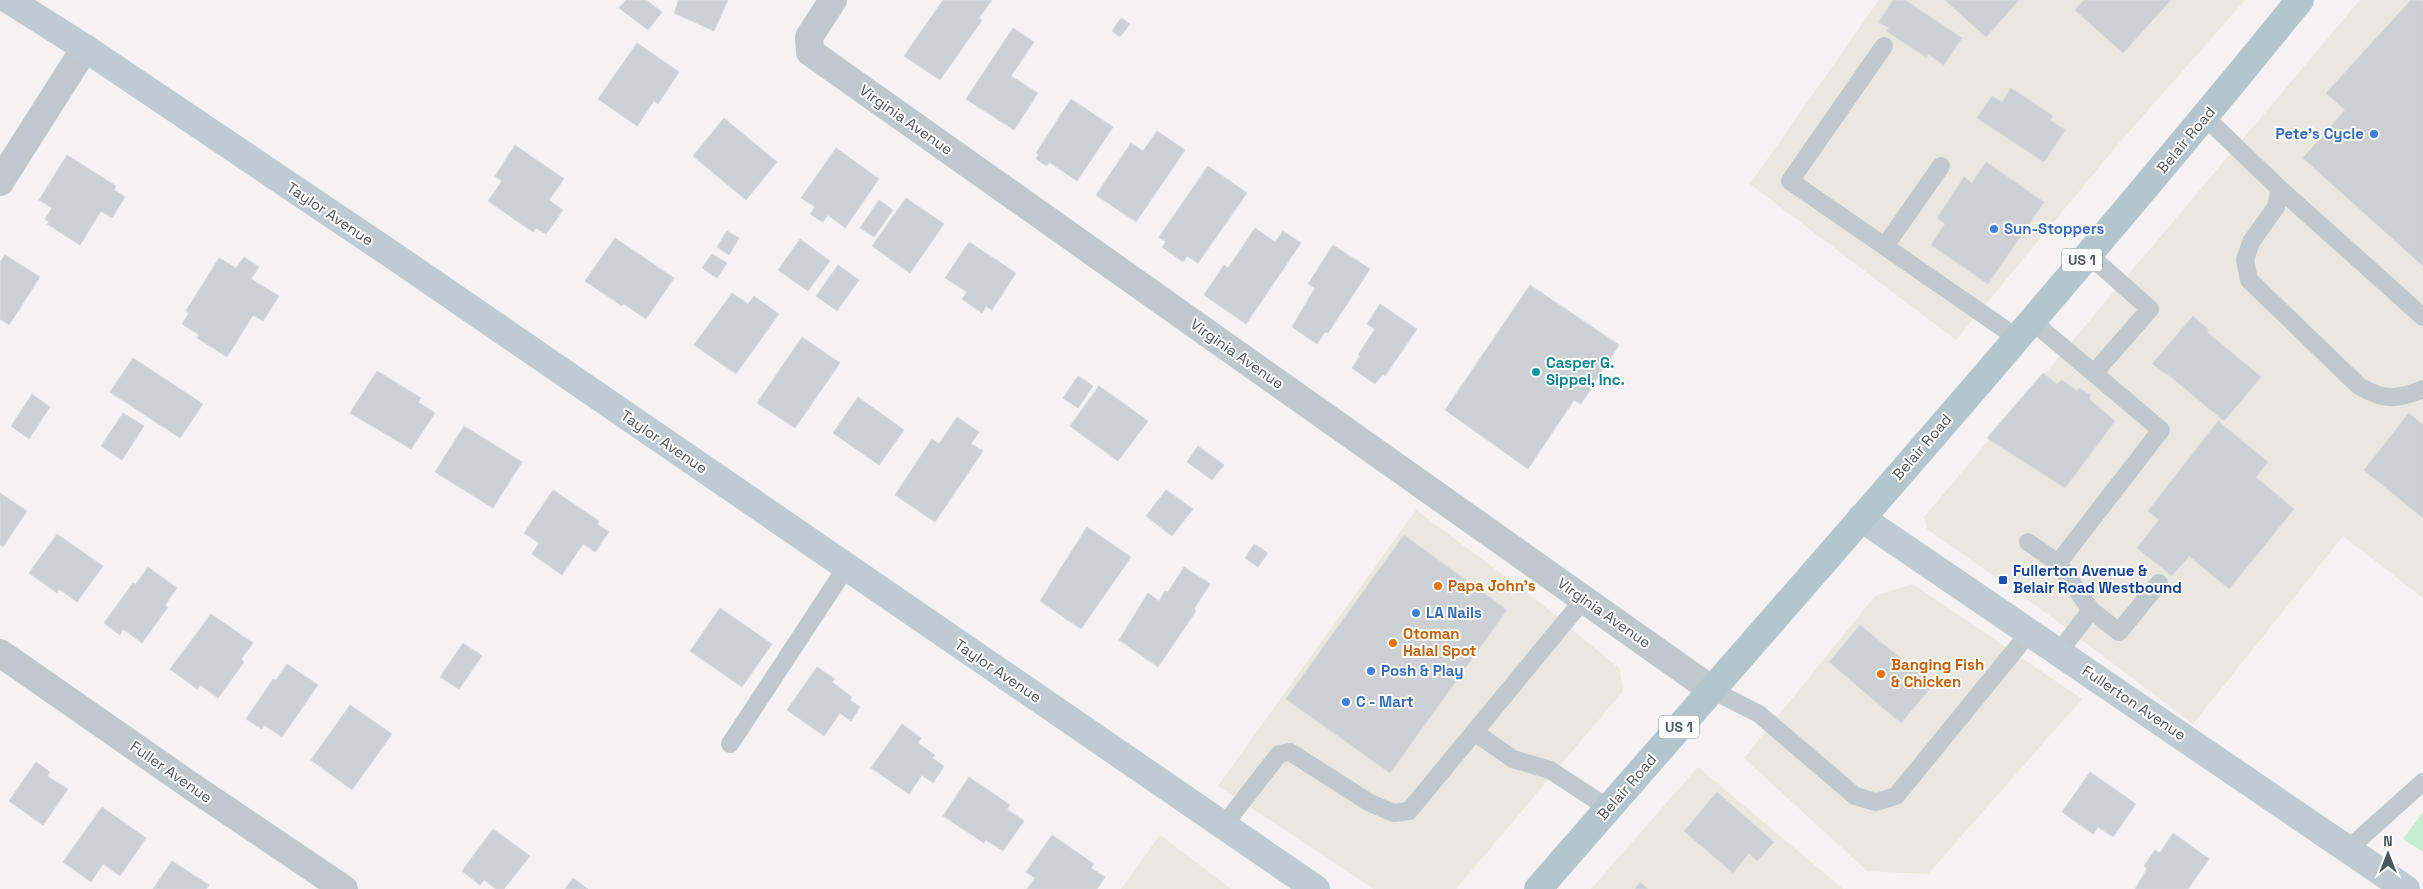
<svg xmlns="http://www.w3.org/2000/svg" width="2423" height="889" font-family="'Space Grotesk',sans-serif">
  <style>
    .commercial { fill: #eae6e0 }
    .green { fill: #c5edcf }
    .building { fill: #ccd0d4; stroke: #d7d9dd }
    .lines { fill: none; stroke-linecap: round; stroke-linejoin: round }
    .lane { stroke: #bfc8cd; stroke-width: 18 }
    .street { stroke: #bfc8cd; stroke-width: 28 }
    .secondary { stroke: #bfcbd2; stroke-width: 28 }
    .primary { stroke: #b4c5ce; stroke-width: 28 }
    .shop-dot { fill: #3f7fe0; stroke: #fff; stroke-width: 2 }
    .culture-dot { fill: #0f9aa8; stroke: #fff; stroke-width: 2 }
    .transit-dot { fill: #1a4fb4; stroke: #fff; stroke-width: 2 }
    .food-dot { fill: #e8710a; stroke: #fff; stroke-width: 2 }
    .labels { text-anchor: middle; stroke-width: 4; stroke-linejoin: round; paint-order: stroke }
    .shield { fill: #fff; stroke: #818a8e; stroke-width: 1 }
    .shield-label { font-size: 14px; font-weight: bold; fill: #4b585e }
    .street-label { font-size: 15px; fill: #4b585e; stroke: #fff }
    .shop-label { font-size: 15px; font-weight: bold; fill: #366cbe; stroke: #fff; text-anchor: start }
    .culture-label { font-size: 15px; font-weight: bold; fill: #0d838f; stroke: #fff; text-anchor: start }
    .transit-label { font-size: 15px; font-weight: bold; fill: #164399; stroke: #fff; text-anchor: start }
    .food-label { font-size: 15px; font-weight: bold; fill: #c56008; stroke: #fff; text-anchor: start }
  </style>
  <rect width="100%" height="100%" fill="#f4f2f2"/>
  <g class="commercial">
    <path d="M1879 0H2245L2120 142 1956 340 1750 184Z"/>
    <path d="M2360 0H2423V598L2343 536 2193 724 2049 615 1927 529 1924 517Z"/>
    <path d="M1416 510 1538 601 1620 669 1623 691 1456 889H1374L1218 786Z"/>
    <path d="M1913 584 2082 699 1928 874 1867 871 1744 758 1875 596Z"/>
    <path d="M1698 767 1843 889H1591Z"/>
    <path d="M1160 835 1231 889H1121Z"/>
  </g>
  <path class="green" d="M2423 812V852L2403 839Z"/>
  <g class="building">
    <path d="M626 0H646L662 12 648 30 619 8Z"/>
    <path d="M679 0H728L714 31 674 13Z"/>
    <path d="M943 0H992L979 18 982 20 940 80 904 56Z"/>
    <path d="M1893 0H1905L1962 38 1944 65 1928 54 1926 57 1886 31 1889 28 1879 22Z"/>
    <path d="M1945 0H2019L1986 37Z"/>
    <path d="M2084 0H2171L2123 53 2075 10Z"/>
    <path d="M2411 0H2423V266L2303 158 2345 110 2326 93Z"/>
    <path d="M1121 18 1130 24 1120 37 1112 31Z"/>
    <path d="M1013 28 1034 42 1011 76 1038 93 1014 130 966 99Z"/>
    <path d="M637 43 679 72 658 104 654 101 637 126 598 99Z"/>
    <path d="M2011 88 2053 116 2050 120 2065 130 2044 162 1977 118 1992 96 2002 102Z"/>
    <path d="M1071 99 1113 127 1077 181 1049 162 1047 166 1036 159 1039 155 1036 153Z"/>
    <path d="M724 118 777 162 746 200 693 156Z"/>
    <path d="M1157 131 1185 150 1136 222 1096 195 1131 143 1143 151Z"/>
    <path d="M515 145 564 179 549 200 563 210 546 234 536 228 533 232 488 201 502 181 495 176Z"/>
    <path d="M836 148 879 179 845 228 828 215 823 222 810 214 815 207 801 198Z"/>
    <path d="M67 155 116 186 114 190 125 197 112 218 101 211 80 245 47 224 49 222 45 219 52 208 39 200Z"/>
    <path d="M1986 162 2044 202 1988 284 1931 245 1945 224 1937 218 1964 177 1972 183Z"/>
    <path d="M1208 166 1247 193 1198 263 1187 256 1183 262 1162 247 1166 242 1159 237Z"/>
    <path d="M906 198 944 224 910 273 872 246Z"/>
    <path d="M879 200 893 210 874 237 860 228Z"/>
    <path d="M1255 228 1275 242 1283 231 1301 243 1246 324 1204 295 1224 265 1228 268Z"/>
    <path d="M727 231 739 238 729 255 717 247Z"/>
    <path d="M615 238 674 278 646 319 624 304 622 306 585 281Z"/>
    <path d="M800 239 830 261 808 291 778 270Z"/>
    <path d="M969 242 1016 273 992 310 986 306 982 313 962 299 967 292 945 278Z"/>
    <path d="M1333 245 1370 269 1328 333 1325 332 1317 344 1292 327 1315 288 1308 284Z"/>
    <path d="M712 254 727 263 717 278 702 268Z"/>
    <path d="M5 255 40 277 9 325 0 319V262Z"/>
    <path d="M244 257 259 267 251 279 279 296 263 321 253 315 227 357 197 338 199 335 182 324 189 313 186 311 219 258 236 268Z"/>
    <path d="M838 265 859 280 837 311 816 296Z"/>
    <path d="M1530 285 1619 345 1581 404 1574 400 1528 469 1445 410Z"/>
    <path d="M732 293 748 304 754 296 779 314 736 374 694 345Z"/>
    <path d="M1380 304 1417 329 1385 376 1383 374 1375 384 1352 368 1360 356 1358 355 1375 329 1367 324Z"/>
    <path d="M2193 316 2209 330 2207 332 2261 377 2224 421 2171 377 2152 364Z"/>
    <path d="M802 337 840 363 795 428 757 403Z"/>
    <path d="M133 358 203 404 180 438 110 392Z"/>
    <path d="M377 371 421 398 418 402 435 413 411 449 350 413Z"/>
    <path d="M2043 373 2057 384 2062 380 2077 391 2079 388 2091 395 2089 399 2115 421 2065 488 1987 438Z"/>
    <path d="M1078 376 1093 386 1078 408 1063 398Z"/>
    <path d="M1099 386 1148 421 1118 461 1070 426Z"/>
    <path d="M32 394 50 407 29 439 11 426Z"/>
    <path d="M858 397 904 430 879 465 833 433Z"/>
    <path d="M123 413 144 426 122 460 101 446Z"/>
    <path d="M2409 413 2423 425V518L2364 470Z"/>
    <path d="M957 417 979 432 971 444 983 451 935 522 895 495 932 439 939 444Z"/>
    <path d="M2218 421 2268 462 2256 477 2294 509 2229 589 2189 556 2172 576 2137 548 2159 520 2148 511Z"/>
    <path d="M464 426 522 462 493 508 435 472Z"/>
    <path d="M1198 446 1224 465 1212 480 1187 462Z"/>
    <path d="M553 490 599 521 597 524 609 532 595 552 583 544 562 575 532 554 539 543 524 533Z"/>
    <path d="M1166 490 1193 509 1172 536 1146 516Z"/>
    <path d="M0 493 27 511 3 547 0 545Z"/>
    <path d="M1087 527 1131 557 1081 629 1040 601Z"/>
    <path d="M57 534 103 566 77 602 59 589 57 593 29 573Z"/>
    <path d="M1404 535 1507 610 1390 773 1286 699Z"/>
    <path d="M1254 544 1268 553 1258 567 1245 558Z"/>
    <path d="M148 567 177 588 165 605 168 607 142 643 123 629 120 635 104 623 133 583 135 585Z"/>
    <path d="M1184 567 1210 584 1194 609 1196 611 1158 667 1119 640 1148 593 1159 601 1165 591 1168 592Z"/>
    <path d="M720 608 772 644 742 687 690 651Z"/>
    <path d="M211 614 253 643 241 659 244 662 218 698 200 685 197 689 170 669Z"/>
    <path d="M1860 625 1933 685 1901 723 1829 662Z"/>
    <path d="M463 643 482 656 459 689 440 677Z"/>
    <path d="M287 664 318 685 282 737 264 725 262 729 246 719 273 679 276 680Z"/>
    <path d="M817 667 835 679 832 682 852 697 850 700 860 707 851 721 840 713 824 736 787 710Z"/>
    <path d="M350 705 392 734 352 790 311 760Z"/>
    <path d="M902 724 921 738 918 743 935 755 932 758 944 766 933 783 922 775 909 794 871 768Z"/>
    <path d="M36 762 50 772 47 776 68 789 43 825 9 801Z"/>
    <path d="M2090 772 2136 804 2113 837 2098 827 2093 834 2062 812Z"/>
    <path d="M969 777 1010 805 1007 809 1024 821 1003 851 986 840 984 843 943 816Z"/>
    <path d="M1717 792 1774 842 1757 861 1749 853 1733 873 1684 831Z"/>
    <path d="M102 807 146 838 120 876 103 864 91 882 63 862Z"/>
    <path d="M493 829 530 856 504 889H496L484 880 480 885 462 871Z"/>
    <path d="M2173 833 2209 859 2188 889H2135L2147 869 2144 866 2155 850 2160 853Z"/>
    <path d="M1052 835 1094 864 1091 868 1105 877 1097 889H1027L1035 878 1026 872Z"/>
    <path d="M172 861 209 885 206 889H153Z"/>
    <path d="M573 878 588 889H565Z"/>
    <path d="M1640 882 1648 889H1635Z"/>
  </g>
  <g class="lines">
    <g class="lane">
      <path d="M1884 46 1790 181 2016 337"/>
      <path d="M2205 117 2280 189 2423 317"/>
      <path d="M2280 189 2276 207 2251 242 2245 260 2249 280 2359 386C2385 401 2396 400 2423 389"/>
      <path d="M1885 246 1941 166"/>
      <path d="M2088 254 2150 309 2094 373"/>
      <path d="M2028 542 2058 563 2161 430 2031 320"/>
      <path d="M2058 563 2091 610 2119 632 2159 583"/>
      <path d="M2059 652 2091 610"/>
      <path d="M1712 690 1759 714 1855 796 1876 802 1896 796 2029 633"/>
      <path d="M1474 732 1513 759 1550 770 1608 808"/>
      <path d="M730 744 847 566"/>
      <path d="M1224 825 1279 754 1290 752 1370 803 1394 813 1409 811 1584 599"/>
      <path d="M2347 850 2423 782"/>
    </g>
    <g class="street">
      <path d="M833 0 809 37 810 52 1712 690"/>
      <path d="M0 182 85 48"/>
      <path d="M0 653 194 788 344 889"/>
    </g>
    <g class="secondary">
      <path d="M9 0 85 48 388 252 1316 889"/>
      <path d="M1861 518 2406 889"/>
    </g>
    <path class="primary" d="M1538 889C1794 595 2054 303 2300 0"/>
  </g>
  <g class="shop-dot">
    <circle cx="2374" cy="134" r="5"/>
    <circle cx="1994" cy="229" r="5"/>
    <circle cx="1416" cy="613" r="5"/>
    <circle cx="1371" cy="671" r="5"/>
    <circle cx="1346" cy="702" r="5"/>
  </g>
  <circle class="culture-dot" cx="1536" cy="372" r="5"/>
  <rect class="transit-dot" x="1998" y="575" width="10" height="10" rx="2.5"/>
  <g class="food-dot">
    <circle cx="1438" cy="586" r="5"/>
    <circle cx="1393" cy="643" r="5"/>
    <circle cx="1881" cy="674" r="5"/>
  </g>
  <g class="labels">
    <g class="shield">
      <rect x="2062" y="248.5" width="40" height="23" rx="4"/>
      <rect x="1659" y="715.5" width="40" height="23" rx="4"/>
    </g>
    <g class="shield-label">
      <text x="2082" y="265">US 1</text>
      <text x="1679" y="732">US 1</text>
    </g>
    <g class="street-label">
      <text transform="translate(906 120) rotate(35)" y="5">Virginia Avenue</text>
      <text transform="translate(2186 140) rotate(-50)" y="5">Belair Road</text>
      <text transform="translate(330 214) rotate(34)" y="5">Taylor Avenue</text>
      <text transform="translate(1237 354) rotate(35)" y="5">Virginia Avenue</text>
      <text transform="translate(664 442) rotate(34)" y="5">Taylor Avenue</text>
      <text transform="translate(1922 447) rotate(-49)" y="5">Belair Road</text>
      <text transform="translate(1604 613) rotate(35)" y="5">Virginia Avenue</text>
      <text transform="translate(998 671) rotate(34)" y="5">Taylor Avenue</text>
      <text transform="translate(2134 703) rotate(34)" y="5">Fullerton Avenue</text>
      <text transform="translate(171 772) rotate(35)" y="5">Fuller Avenue</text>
      <text transform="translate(1627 787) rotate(-49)" y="5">Belair Road</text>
    </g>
    <g class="shop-label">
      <text x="2364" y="139" text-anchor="end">Pete's Cycle</text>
      <text x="2004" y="234">Sun-Stoppers</text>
      <text x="1426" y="618">LA Nails</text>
      <text x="1381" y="676">Posh &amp; Play</text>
      <text x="1356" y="707">C - Mart</text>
    </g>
    <g class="culture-label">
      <text x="1546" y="368">Casper G.<tspan x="1546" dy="17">Sippel, Inc.</tspan></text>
    </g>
    <g class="transit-label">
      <text x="2013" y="576">Fullerton Avenue &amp;<tspan x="2013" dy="17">Belair Road Westbound</tspan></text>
    </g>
    <g class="food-label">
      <text x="1448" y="591">Papa John's</text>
      <text x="1403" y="639">Otoman<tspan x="1403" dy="17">Halal Spot</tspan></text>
      <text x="1891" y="670">Banging Fish<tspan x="1891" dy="17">&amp; Chicken</tspan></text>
    </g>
  </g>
  <g transform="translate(2388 854)" stroke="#ffffff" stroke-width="4" paint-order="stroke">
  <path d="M0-4L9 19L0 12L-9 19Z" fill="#4b585e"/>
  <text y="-8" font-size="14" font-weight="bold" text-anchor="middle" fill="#4b585e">N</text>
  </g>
</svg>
